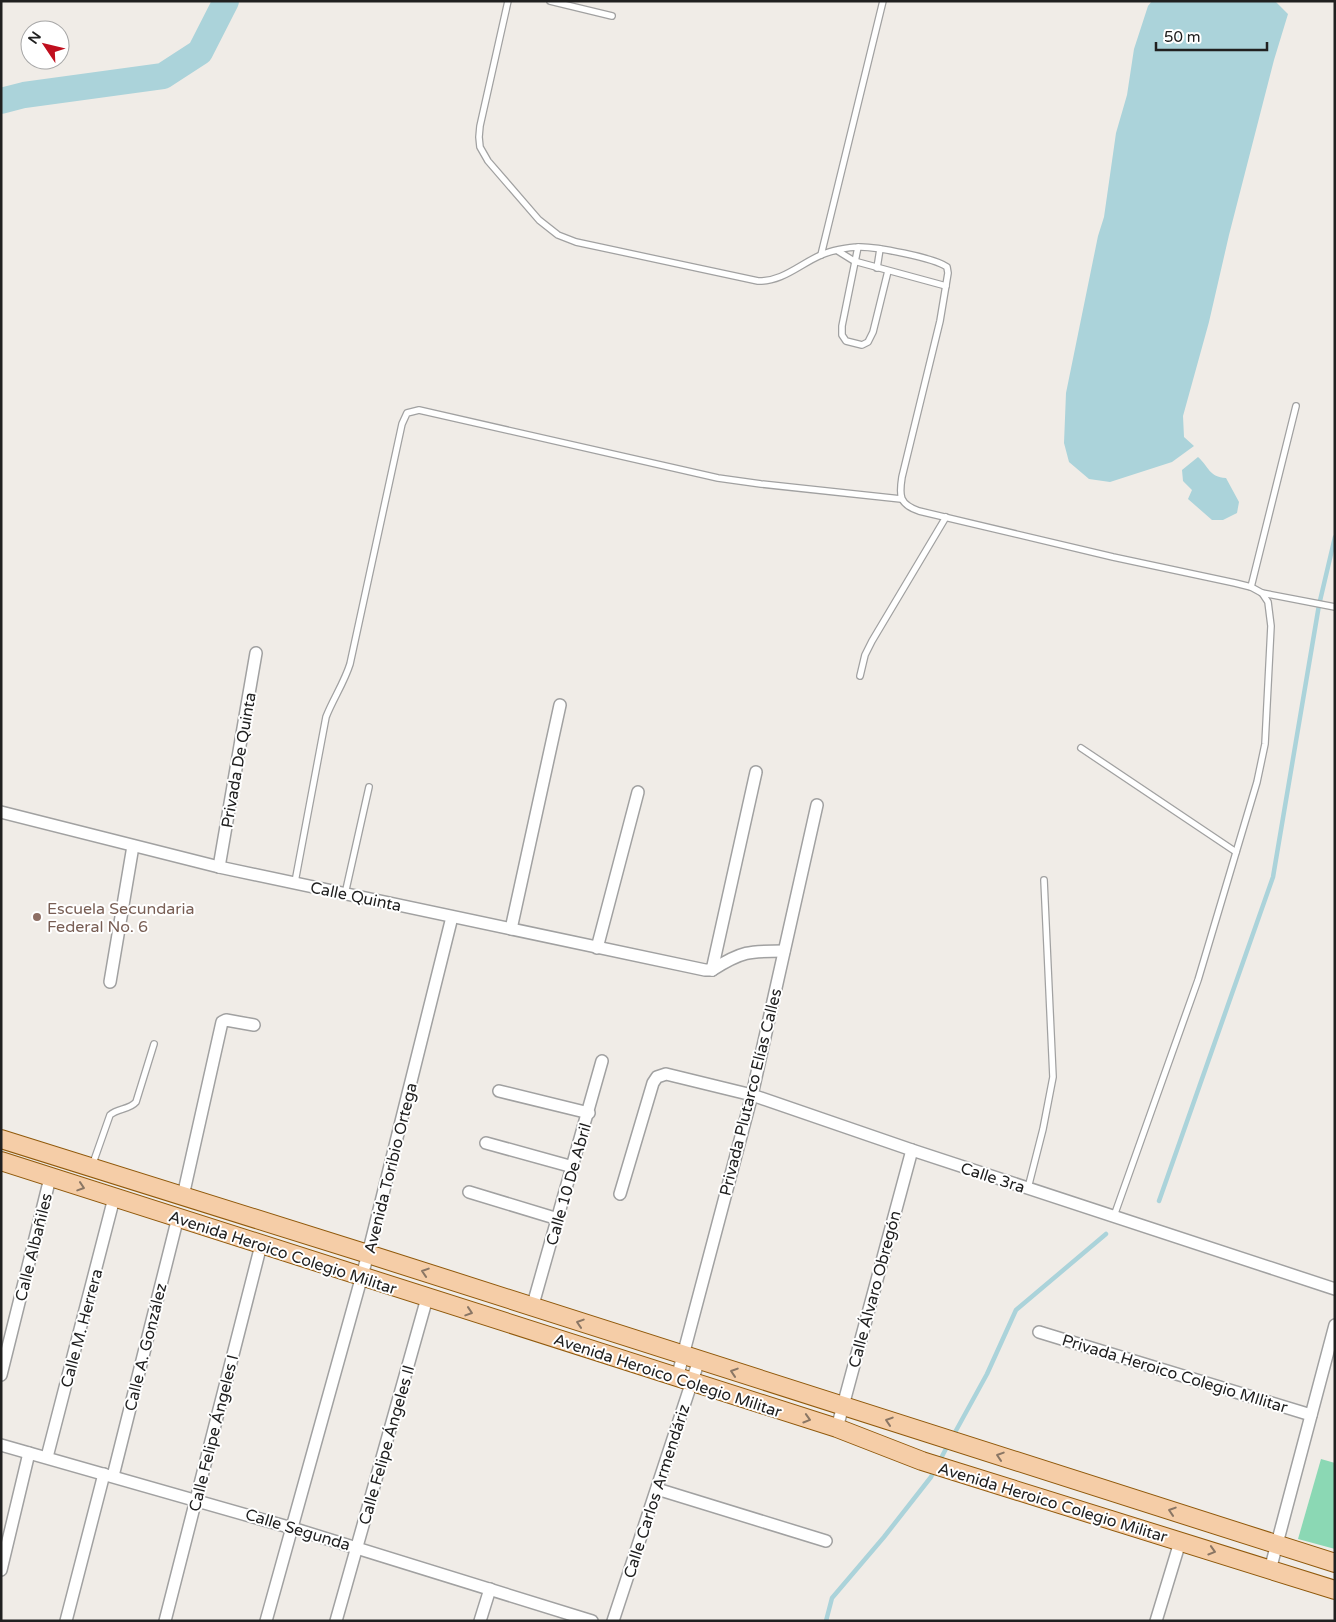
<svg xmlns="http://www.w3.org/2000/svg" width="1336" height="1622" font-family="'Varela Round',sans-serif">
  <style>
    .pitch { fill: #8bd8b4 }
    .water { fill: #abd3da }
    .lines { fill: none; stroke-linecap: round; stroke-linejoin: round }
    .stream { stroke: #abd3da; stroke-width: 4.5 }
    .river { stroke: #abd3da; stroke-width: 26 }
    .lane-casing { stroke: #a1a1a1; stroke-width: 8 }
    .street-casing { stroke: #a1a1a1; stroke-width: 14 }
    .primary-casing { stroke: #90590b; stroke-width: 20 }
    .lane { stroke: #fff; stroke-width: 5.5 }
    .street { stroke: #fff; stroke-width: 11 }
    .primary { stroke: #f5cda7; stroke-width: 18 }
    .oneway { stroke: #8a7664 }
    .education-dot { fill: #8d6e63; stroke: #fff; stroke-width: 2 }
    .labels { text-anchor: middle; stroke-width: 4; stroke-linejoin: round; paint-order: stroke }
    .street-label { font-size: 16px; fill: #202020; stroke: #fff }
    .education-label { font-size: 16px; fill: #785e54; stroke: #fff; text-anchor: start }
  </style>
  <rect width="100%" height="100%" fill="#f0ece7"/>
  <path class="pitch" d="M1321 1459 1335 1463V1549L1298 1539Z"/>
  <g class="water">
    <path d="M1152 1H1275L1288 14 1274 60 1229 235 1209 322 1183 416 1184 437 1194 446 1172 462 1110 482 1089 479 1069 462 1064 443 1066 393 1098 236 1104 217 1116 133 1127 95 1134 49 1148 6Z"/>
    <path d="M1198 457C1209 467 1209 477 1226 478L1239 502 1237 513 1223 520H1212L1188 499 1192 490 1183 481 1182 470Z"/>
  </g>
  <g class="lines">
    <g class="stream">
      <path d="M1159 1201 1273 877 1319 605 1335 537"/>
      <path d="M953 1436 987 1374 1016 1310 1106 1234"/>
      <path d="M939 1462 949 1443"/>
      <path d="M826 1621 832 1598 884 1537 931 1477 935 1469"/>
    </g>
    <path class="river" d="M1 101 24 95 163 76 200 52 226 1"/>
    <g class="lane-casing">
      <g id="lane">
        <path d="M508 1 480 126 479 137 480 147 488 161 539 220 558 235 576 242 758 281C782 282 800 264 821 255 830 251 849 247 858 247 874 246 935 258 947 267L948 273 940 321 902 477C899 496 899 504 919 511L1113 557 1235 583 1251 587 1262 593 1268 602 1271 626 1265 744 1257 782 1198 980 1114 1216"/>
        <path d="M550 1 612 16"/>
        <path d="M858 247 842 326V335L846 341 862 345 868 342 873 332 888 271"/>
        <path d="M838 251 854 261 946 286"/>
        <path d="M821 255 883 1"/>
        <path d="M877 268 880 249"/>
        <path d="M1251 587 1296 406"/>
        <path d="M1262 593 1335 607"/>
        <path d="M860 676 865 655 872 641 946 517"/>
        <path d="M1081 748 1236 852"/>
        <path d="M295 882 326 717C333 699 344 683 350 664L402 424 407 413 419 410 718 478 761 484 901 499"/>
        <path d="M345 894 369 787"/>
        <path d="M92 1166 110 1115C118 1108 129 1110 136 1102L154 1044"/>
        <path d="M1028 1188 1043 1129 1053 1077 1044 880"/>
      </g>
    </g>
    <g class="street-casing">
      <g id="street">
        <path d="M1 812 219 867 705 970H712"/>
        <path d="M219 867 256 653"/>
        <path d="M511 929 560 705"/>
        <path d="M597 948 638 792"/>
        <path d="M712 970 756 772"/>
        <path d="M712 970C742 951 749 951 784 951"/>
        <path d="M110 982 133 846"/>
        <path d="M499 1091 589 1113"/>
        <path d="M486 1143 573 1167"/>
        <path d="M469 1192 558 1219"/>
        <path d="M620 1194 653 1083 657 1077 666 1074 752 1095 912 1150 1335 1289"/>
        <path d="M183 1196 222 1022 226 1020 254 1025"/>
        <path d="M532 1308 602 1061"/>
        <path d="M1039 1332 1311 1415"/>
        <path d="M1 1375 50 1178"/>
        <path d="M677 1378 752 1095 817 805"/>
        <path d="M837 1428 912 1150"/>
        <path d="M1 1445 292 1528 592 1621"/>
        <path d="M47 1457 114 1198"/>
        <path d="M113 1476 178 1217"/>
        <path d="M657 1489 826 1541"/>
        <path d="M1 1570 29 1453"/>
        <path d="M1270 1570 1335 1325"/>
        <path d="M66 1621 104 1474"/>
        <path d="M165 1621 261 1245"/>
        <path d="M266 1621 368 1254 452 917"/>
        <path d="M336 1621 427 1298"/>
        <path d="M480 1621 490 1589"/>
        <path d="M613 1621 699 1360"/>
        <path d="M1156 1621 1180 1542"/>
      </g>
    </g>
    <g class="primary-casing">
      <g id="primary">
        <path d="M1 1139 368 1254 1335 1563"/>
        <path d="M1 1161 837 1428 922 1461 1335 1590"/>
      </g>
    </g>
    <use href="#lane" class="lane"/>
    <use href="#street" class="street"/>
    <use href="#primary" class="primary"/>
  </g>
  <defs><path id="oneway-chevron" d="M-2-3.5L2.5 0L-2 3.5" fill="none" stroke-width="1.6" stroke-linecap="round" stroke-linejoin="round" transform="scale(1.25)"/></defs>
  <g class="oneway">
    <use href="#oneway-chevron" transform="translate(81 1187) rotate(18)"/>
    <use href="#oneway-chevron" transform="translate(425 1272) rotate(-162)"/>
    <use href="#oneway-chevron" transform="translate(469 1312) rotate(18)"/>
    <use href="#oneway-chevron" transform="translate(580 1323) rotate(-162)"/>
    <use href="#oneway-chevron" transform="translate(734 1372) rotate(-162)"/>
    <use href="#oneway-chevron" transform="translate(807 1419) rotate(17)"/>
    <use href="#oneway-chevron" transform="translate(889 1421) rotate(-162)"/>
    <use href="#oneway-chevron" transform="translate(1000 1456) rotate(-162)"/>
    <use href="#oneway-chevron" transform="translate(1172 1511) rotate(-162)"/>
    <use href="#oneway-chevron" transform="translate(1212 1551) rotate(17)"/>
  </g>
  <circle class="education-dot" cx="37" cy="917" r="5"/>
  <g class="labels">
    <g class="street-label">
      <text transform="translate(238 760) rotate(-80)" y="6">Privada De Quinta</text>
      <text transform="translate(356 896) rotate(12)" y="6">Calle Quinta</text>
      <text transform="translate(750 1092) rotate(-76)" y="6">Privada Plutarco Elías Calles</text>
      <text transform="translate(390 1168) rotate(-76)" y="6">Avenida Toribio Ortega</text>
      <text transform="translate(993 1177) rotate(18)" y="6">Calle 3ra</text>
      <text transform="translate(568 1184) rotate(-74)" y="6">Calle 10 De Abril</text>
      <text transform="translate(33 1247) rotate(-76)" y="6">Calle Albañiles</text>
      <text transform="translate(283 1252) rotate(18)" y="6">Avenida Heroico Colegio Militar</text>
      <text transform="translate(874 1289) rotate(-75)" y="6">Calle Álvaro Obregón</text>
      <text transform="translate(81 1328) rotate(-75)" y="6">Calle M. Herrera</text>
      <text transform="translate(145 1347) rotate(-76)" y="6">Calle A. González</text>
      <text transform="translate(1175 1373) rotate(17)" y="6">Privada Heroico Colegio MIlitar</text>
      <text transform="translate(668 1375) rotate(18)" y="6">Avenida Heroico Colegio Militar</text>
      <text transform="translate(213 1433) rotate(-76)" y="6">Calle Felipe Ángeles I</text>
      <text transform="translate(386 1445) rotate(-74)" y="6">Calle Felipe Ángeles Il</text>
      <text transform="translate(656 1491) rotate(-72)" y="6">Calle Carlos Armendáriz</text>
      <text transform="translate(1053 1502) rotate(17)" y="6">Avenida Heroico Colegio Militar</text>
      <text transform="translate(298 1529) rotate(17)" y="6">Calle Segunda</text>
    </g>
    <g class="education-label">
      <text x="47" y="914">Escuela Secundaria<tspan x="47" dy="18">Federal No. 6</tspan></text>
    </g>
  </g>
  <rect width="1336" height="1622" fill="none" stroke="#202020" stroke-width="5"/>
  <g transform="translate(45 45) rotate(305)"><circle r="24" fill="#ffffff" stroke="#a6a6a6"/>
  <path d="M0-4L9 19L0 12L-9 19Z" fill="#c00f1e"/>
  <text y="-8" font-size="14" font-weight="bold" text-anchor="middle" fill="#202020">N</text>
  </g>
  <path d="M1156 42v8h111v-8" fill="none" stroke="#202020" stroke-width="2.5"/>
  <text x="1164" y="42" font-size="15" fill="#202020" stroke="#ffffff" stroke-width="4" paint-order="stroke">50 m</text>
</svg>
